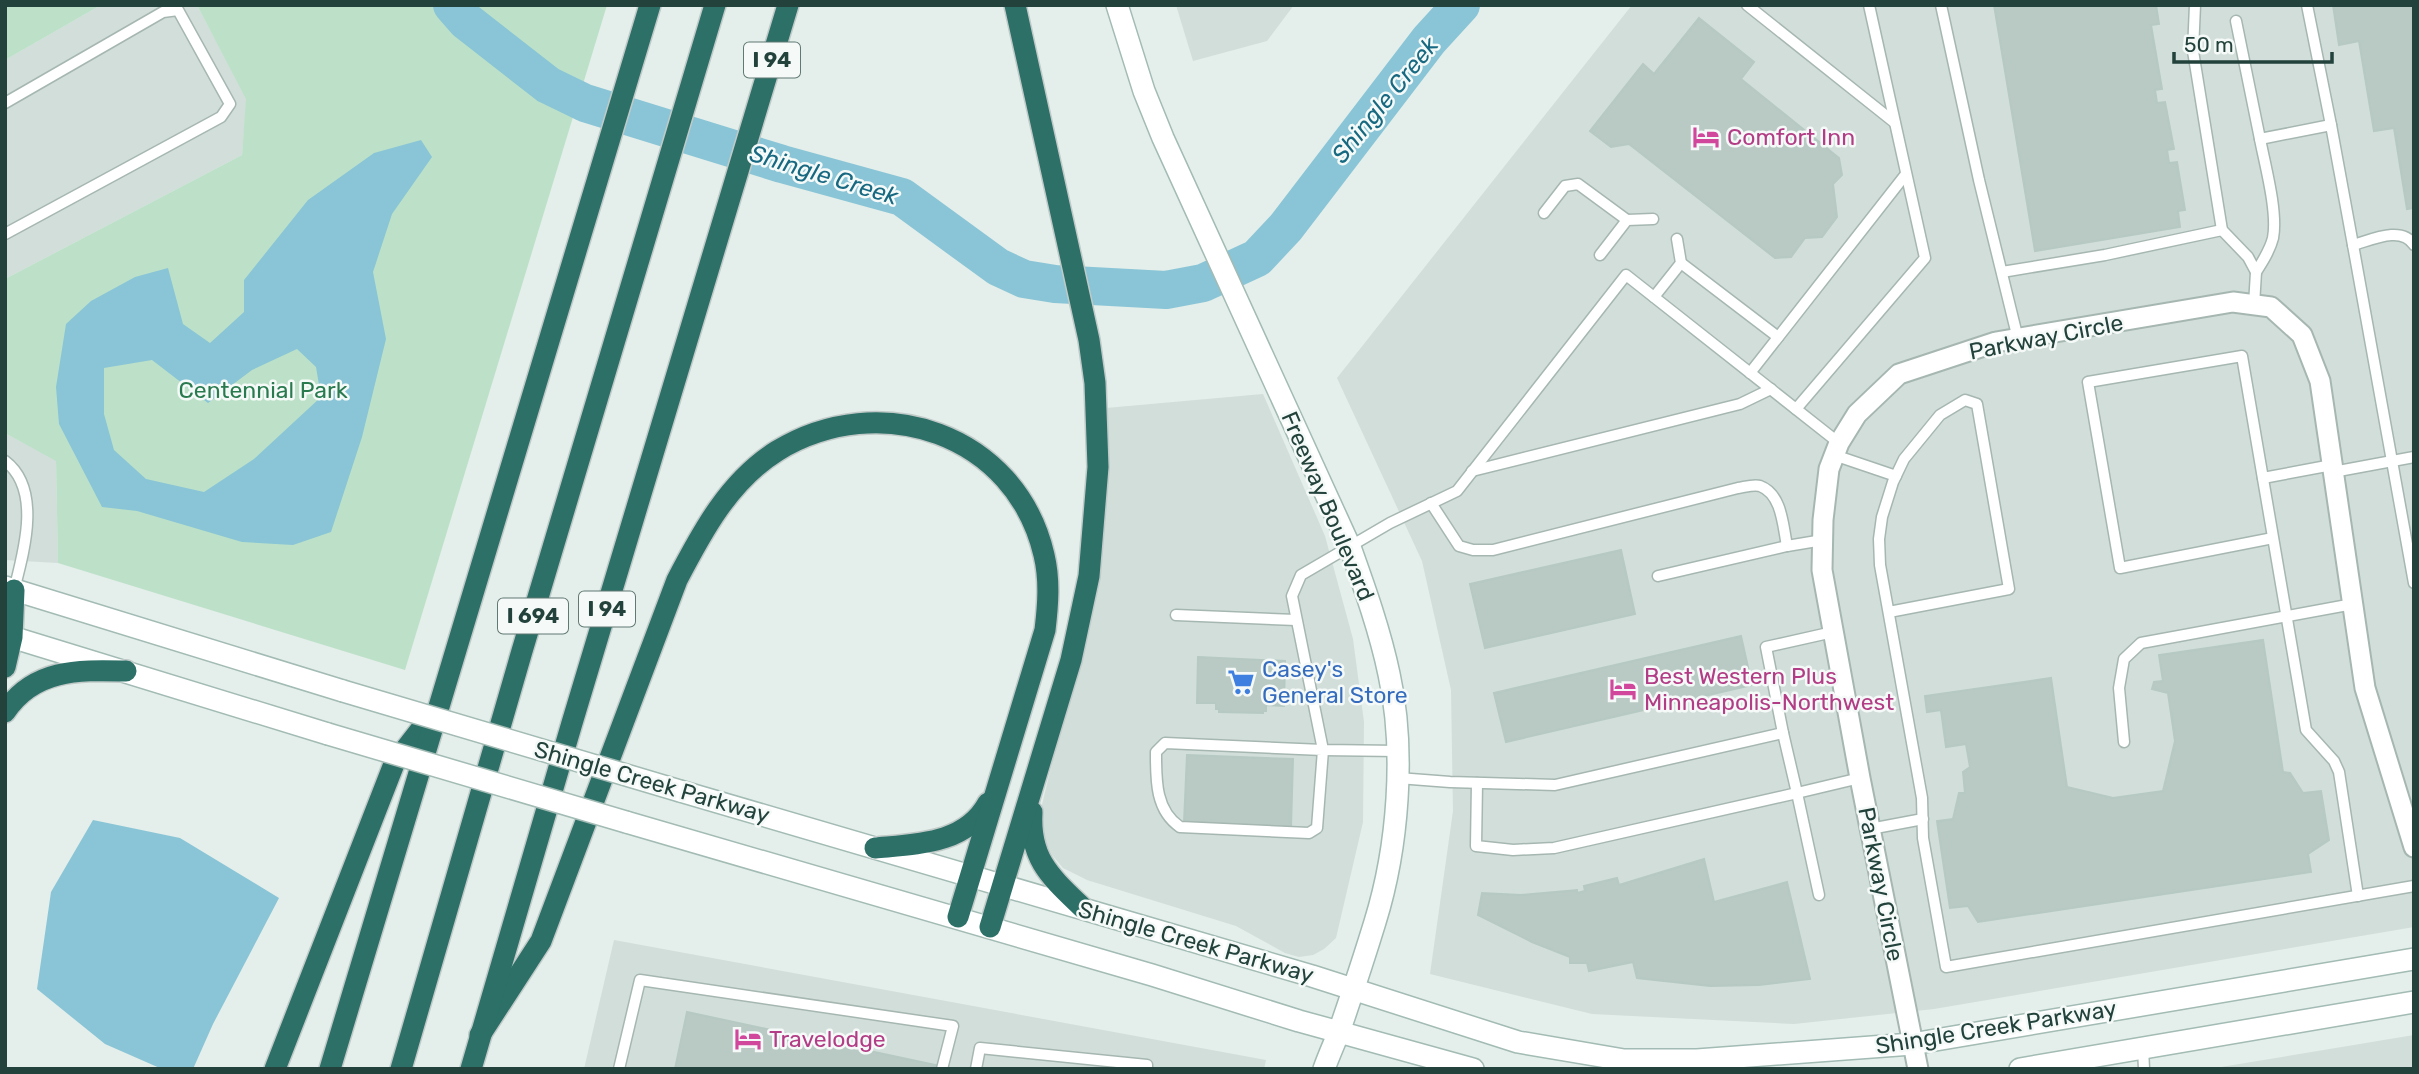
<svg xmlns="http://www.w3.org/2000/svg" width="2419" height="1074" font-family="Rubik,sans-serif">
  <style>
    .built { fill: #d2deda }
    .green { fill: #bce1c8 }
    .water { fill: #89c5d6; fill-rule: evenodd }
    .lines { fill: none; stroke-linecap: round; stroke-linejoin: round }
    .river { stroke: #89c5d6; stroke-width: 38 }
    .building { fill: #b9c9c4; stroke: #b6c9c2; stroke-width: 2 }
    .lane-casing { stroke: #a6b7b2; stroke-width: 13 }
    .street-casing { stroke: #a6b7b2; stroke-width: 23 }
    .secondary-casing { stroke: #a2bbb4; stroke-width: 24 }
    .highway-casing { stroke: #c1cac8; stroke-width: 24 }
    .lane { stroke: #fff; stroke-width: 10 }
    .street { stroke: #fff; stroke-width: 19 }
    .secondary { stroke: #fff; stroke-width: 21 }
    .highway { stroke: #2c7067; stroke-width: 21 }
    .secondary-bridge-casing { stroke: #a2bbb4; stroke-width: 24; stroke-linecap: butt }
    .secondary-bridge { stroke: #fff; stroke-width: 21 }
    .labels { text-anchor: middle; stroke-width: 5; stroke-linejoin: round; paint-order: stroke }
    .shield { fill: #f5faf8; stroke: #617974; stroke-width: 2 }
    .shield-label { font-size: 21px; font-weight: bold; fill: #22423b }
    .hotel-label { font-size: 23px; fill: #b23c85; stroke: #f5faf8; text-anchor: start }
    .street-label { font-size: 23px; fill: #22423b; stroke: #f5faf8 }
    .park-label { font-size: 23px; fill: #297b4f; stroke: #f5faf8 }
    .shop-label { font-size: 23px; fill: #366cbe; stroke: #f5faf8; text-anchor: start }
    .water-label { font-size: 24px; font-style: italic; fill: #176982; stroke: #f5faf8 }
  </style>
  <rect width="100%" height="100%" fill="#e4eeea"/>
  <g class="built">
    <path d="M101 5H197L247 99 242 155 5 279V60Z"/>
    <path d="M1176 5H1294L1267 41 1193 61Z"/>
    <path d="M1632 5H2414V927L1934 1009 1794 1024 1592 1014 1430 974 1453 811 1451 690 1422 561 1337 378Z"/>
    <path d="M1263 394 1325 536 1353 639 1364 722 1363 822 1336 938 1324 949 1313 955 1299 957 1285 953 1236 926 1087 880 1063 868 1052 855 1043 837 1040 813 1102 556 1106 493V408Z"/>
    <path d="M5 433 56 460 58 563 5 560Z"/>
    <path d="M614 940 1266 1060 1264 1069H584Z"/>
    <path d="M2414 1035V1069H2209Z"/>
  </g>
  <g class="green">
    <path d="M5 5H101L5 60Z"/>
    <path d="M197 5H607L405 670 58 563 56 461 5 433V279L242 155 246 99Z"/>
  </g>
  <g class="water">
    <path d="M421 140 432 157 392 214 373 272 386 339 362 437 331 532 293 545 242 542 137 511 102 507 59 424 56 387 66 324 91 301 135 277 168 268 183 324 210 343 244 312V280L308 200 374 153ZM297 349 316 367 321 397 254 459 204 492 146 479 114 450 104 414V368L152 360 208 403 252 370Z"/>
    <path d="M93 820 180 838 279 898 213 1024 193 1069H162L105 1044 37 989 51 892Z"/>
  </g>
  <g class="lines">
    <path class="river" d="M452 5 466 21 548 85 585 103 782 164 902 197 998 267 1024 279 1055 284 1166 290 1203 283 1257 258 1286 227 1429 40 1461 5"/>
  </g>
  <g class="building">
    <path d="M1994 5H2156L2159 24 2151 25 2162 89 2155 90 2157 103 2165 102 2174 149 2167 150 2169 163 2177 162 2185 210 2178 211 2180 227 2035 251Z"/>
    <path d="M2333 5H2414V208L2407 209 2394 128 2374 131 2359 41 2339 45Z"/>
    <path d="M1699 18 1754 62 1741 79 1839 158 1842 175 1833 184 1837 217 1822 237 1805 238 1791 257 1775 258 1629 144 1611 147 1590 131 1643 64 1654 74Z"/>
    <path d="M1621 550 1635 614 1485 648 1470 584Z"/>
    <path d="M1741 636 1752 685 1506 742 1494 693Z"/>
    <path d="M2263 640 2283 772 2290 773 2303 793 2321 791 2329 840 2308 854 2311 872 1978 922 1968 906 1950 908 1937 821 1953 819 1959 793H1965L1963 772 1970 767 1966 744 1946 747 1941 710 1927 712 1925 696 2051 678 2067 787 2113 798 2163 791 2175 741 2168 693 2152 689 2154 682 2163 681 2159 655Z"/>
    <path d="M1198 657 1285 661 1284 706 1266 705V711H1263V713L1219 712V709H1216V703H1197Z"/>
    <path d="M1187 755 1293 759 1291 827 1184 823Z"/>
    <path d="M1704 859 1714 902 1787 882 1810 979 1759 985 1710 986 1637 978 1633 962 1589 971 1587 963H1570V957L1532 942 1478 915 1482 893 1521 895 1577 890V893L1585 891 1584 886 1617 878 1619 885Z"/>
    <path d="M687 1012 940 1066 939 1069H675Z"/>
  </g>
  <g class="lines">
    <g class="lane-casing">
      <g id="lane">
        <path d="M1747 5 1894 122"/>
        <path d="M1941 5 1979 180 2018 339"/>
        <path d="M2195 5 2193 51 2222 230 2248 257 2256 272 2254 305"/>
        <path d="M2307 5 2331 125"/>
        <path d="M2236 21 2260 139"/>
        <path d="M5 103 163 12 178 10 230 104 221 117 5 234"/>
        <path d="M1544 213 1565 186 1578 184 1627 220"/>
        <path d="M2353 245 2414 583"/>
        <path d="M1600 255 1627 220 1653 219"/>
        <path d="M1681 263 1778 337"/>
        <path d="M2002 272 2105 255 2222 230"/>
        <path d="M2256 272C2263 261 2270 250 2273 238 2278 212 2265 165 2260 139L2331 125 2353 245C2371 240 2402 225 2414 245"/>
        <path d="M1654 297 1681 263 1677 239"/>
        <path d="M1750 373 1906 174"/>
        <path d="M1796 409 1925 258 1869 5"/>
        <path d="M1834 455 1896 476"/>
        <path d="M5 461C42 489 24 551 14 590"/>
        <path d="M1472 471 1740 404 1771 389"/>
        <path d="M2333 472 2414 457"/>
        <path d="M2263 478 2332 465"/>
        <path d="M1431 503 1459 546 1473 550H1493L1738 488C1745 487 1754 484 1760 486 1782 494 1783 526 1787 546L1823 540"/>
        <path d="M2273 538 2120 568 2088 382 2242 356 2306 730 2334 761 2339 772 2358 896"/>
        <path d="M1658 576 1787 546"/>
        <path d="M1889 612 2009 589 1977 404 1965 400 1940 415 1904 459 1893 482 1882 517 1879 539 1880 565 1922 798 1923 838 1946 967 2414 886"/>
        <path d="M1176 615 1296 620"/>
        <path d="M2124 742 2119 688 2124 659 2141 643 2353 604"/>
        <path d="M1165 743 1323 750 1317 828 1309 833 1180 827C1155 810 1156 779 1156 752Z"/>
        <path d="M1398 751 1323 750 1292 596 1301 575 1390 523 1457 491 1626 275 1839 443"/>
        <path d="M1398 778 1450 782 1555 785 1783 733 1766 647 1833 632"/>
        <path d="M1477 783 1476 846 1513 850 1554 848 1797 793 1783 733"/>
        <path d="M1870 829 1923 819"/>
        <path d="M1819 895 1797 793 1860 778"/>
        <path d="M2143 1048 2144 1069"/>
        <path d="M619 1069 640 980 953 1026 942 1069"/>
        <path d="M976 1069 980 1048 1147 1065V1069"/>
      </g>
    </g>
    <g class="street-casing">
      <path id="street" d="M1918 1069 1860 778 1822 570 1823 520 1829 469 1839 443 1857 414 1899 374 1996 342 2233 302 2271 307 2302 335 2320 381 2365 688 2414 847"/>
    </g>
    <g class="secondary-casing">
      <g id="secondary">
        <path d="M1117 5 1144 91 1163 138 1350 547C1365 589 1380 631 1389 674 1406 751 1398 848 1375 922 1364 958 1352 994 1340 1029 1335 1042 1329 1055 1324 1069"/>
        <path d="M5 587 343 691"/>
        <path d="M5 635 328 734"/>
        <path d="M680 791 1312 976 1518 1042 1624 1060H1697L1912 1044 2414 959"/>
        <path d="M626 822 1152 975 1299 1021 1473 1069"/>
        <path d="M2020 1069 2414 1002"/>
      </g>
    </g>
    <g class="highway-casing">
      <g id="highway">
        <path d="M5 667 12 637 14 590"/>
        <path d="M5 712C34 668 80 670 126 671"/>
        <path d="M1032 812C1029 860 1052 878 1084 909"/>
        <path d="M875 848C917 844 966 844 988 803"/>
        <path d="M990 927 1071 660 1089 576 1098 467 1095 383 1089 340 1015 5"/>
        <path d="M480 1035 541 941 677 580C702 532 729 481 777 451 880 388 1016 434 1044 555 1050 580 1048 605 1045 630L958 917"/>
        <path d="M275 1069 394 764 432 715"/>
        <path d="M330 1069 650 5"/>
        <path d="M401 1069 522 651 715 5"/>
        <path d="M471 1069 572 723 788 5"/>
      </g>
    </g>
    <use href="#lane" class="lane"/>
    <use href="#street" class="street"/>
    <use href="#secondary" class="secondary"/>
    <use href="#highway" class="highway"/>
    <g class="secondary-bridge-casing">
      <g id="secondary-bridge">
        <path d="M343 691 680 791"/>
        <path d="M328 734 626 822"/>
      </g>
    </g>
    <use href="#secondary-bridge" class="secondary-bridge"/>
  </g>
  <defs>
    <g id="hotel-bare" transform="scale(2.1)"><path d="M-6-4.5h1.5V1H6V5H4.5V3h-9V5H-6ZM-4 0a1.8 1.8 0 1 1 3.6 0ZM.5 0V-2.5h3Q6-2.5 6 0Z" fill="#d1479c" stroke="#f5faf8" stroke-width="2.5" paint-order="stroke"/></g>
    <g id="supermarket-bare" transform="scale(2.1)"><path d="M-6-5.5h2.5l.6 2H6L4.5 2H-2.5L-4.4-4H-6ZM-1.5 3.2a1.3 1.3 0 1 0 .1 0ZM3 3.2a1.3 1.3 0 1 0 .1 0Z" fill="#3f7fe0" stroke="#f5faf8" stroke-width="2.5" paint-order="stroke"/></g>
  </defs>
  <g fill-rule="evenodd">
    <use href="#hotel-bare" x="1706" y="137"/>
    <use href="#supermarket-bare" x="1241" y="682"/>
    <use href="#hotel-bare" x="1623" y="689"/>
    <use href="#hotel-bare" x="748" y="1039"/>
  </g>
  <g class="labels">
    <g class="shield">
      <rect x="744" y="42.5" width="56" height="35" rx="5"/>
      <rect x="579" y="591.5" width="56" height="35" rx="5"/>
      <rect x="498" y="598.5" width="70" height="35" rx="5"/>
    </g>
    <g class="shield-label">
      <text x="772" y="67">I 94</text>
      <text x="607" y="616">I 94</text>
      <text x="533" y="623">I 694</text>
    </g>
    <g class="hotel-label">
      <text x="1727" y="145">Comfort Inn</text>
      <text x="1644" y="684">Best Western Plus<tspan x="1644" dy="26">Minneapolis-Northwest</tspan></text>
      <text x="769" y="1047">Travelodge</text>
    </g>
    <g class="street-label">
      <text transform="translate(2046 337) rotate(-11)" y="8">Parkway Circle</text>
      <text transform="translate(1328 506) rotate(67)" y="8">Freeway Boulevard</text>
      <text transform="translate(652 782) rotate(16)" y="8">Shingle Creek Parkway</text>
      <text transform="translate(1881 884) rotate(79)" y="8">Parkway Circle</text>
      <text transform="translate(1196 942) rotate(16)" y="8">Shingle Creek Parkway</text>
      <text transform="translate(1996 1027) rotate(-9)" y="8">Shingle Creek Parkway</text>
    </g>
    <g class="park-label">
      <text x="263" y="398">Centennial Park</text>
    </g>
    <g class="shop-label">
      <text x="1262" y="677">Casey's<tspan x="1262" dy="26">General Store</tspan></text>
    </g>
    <g class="water-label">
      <text transform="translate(1385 100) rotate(-51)" y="8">Shingle Creek</text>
      <text transform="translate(824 175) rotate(17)" y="8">Shingle Creek</text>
    </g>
  </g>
  <rect width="2419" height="1074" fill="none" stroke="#22423b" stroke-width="14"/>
  <path d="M2174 52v10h158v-10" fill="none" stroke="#22423b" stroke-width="3.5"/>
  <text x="2184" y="52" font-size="21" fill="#22423b" stroke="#f5faf8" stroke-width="5" paint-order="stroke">50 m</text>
</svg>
